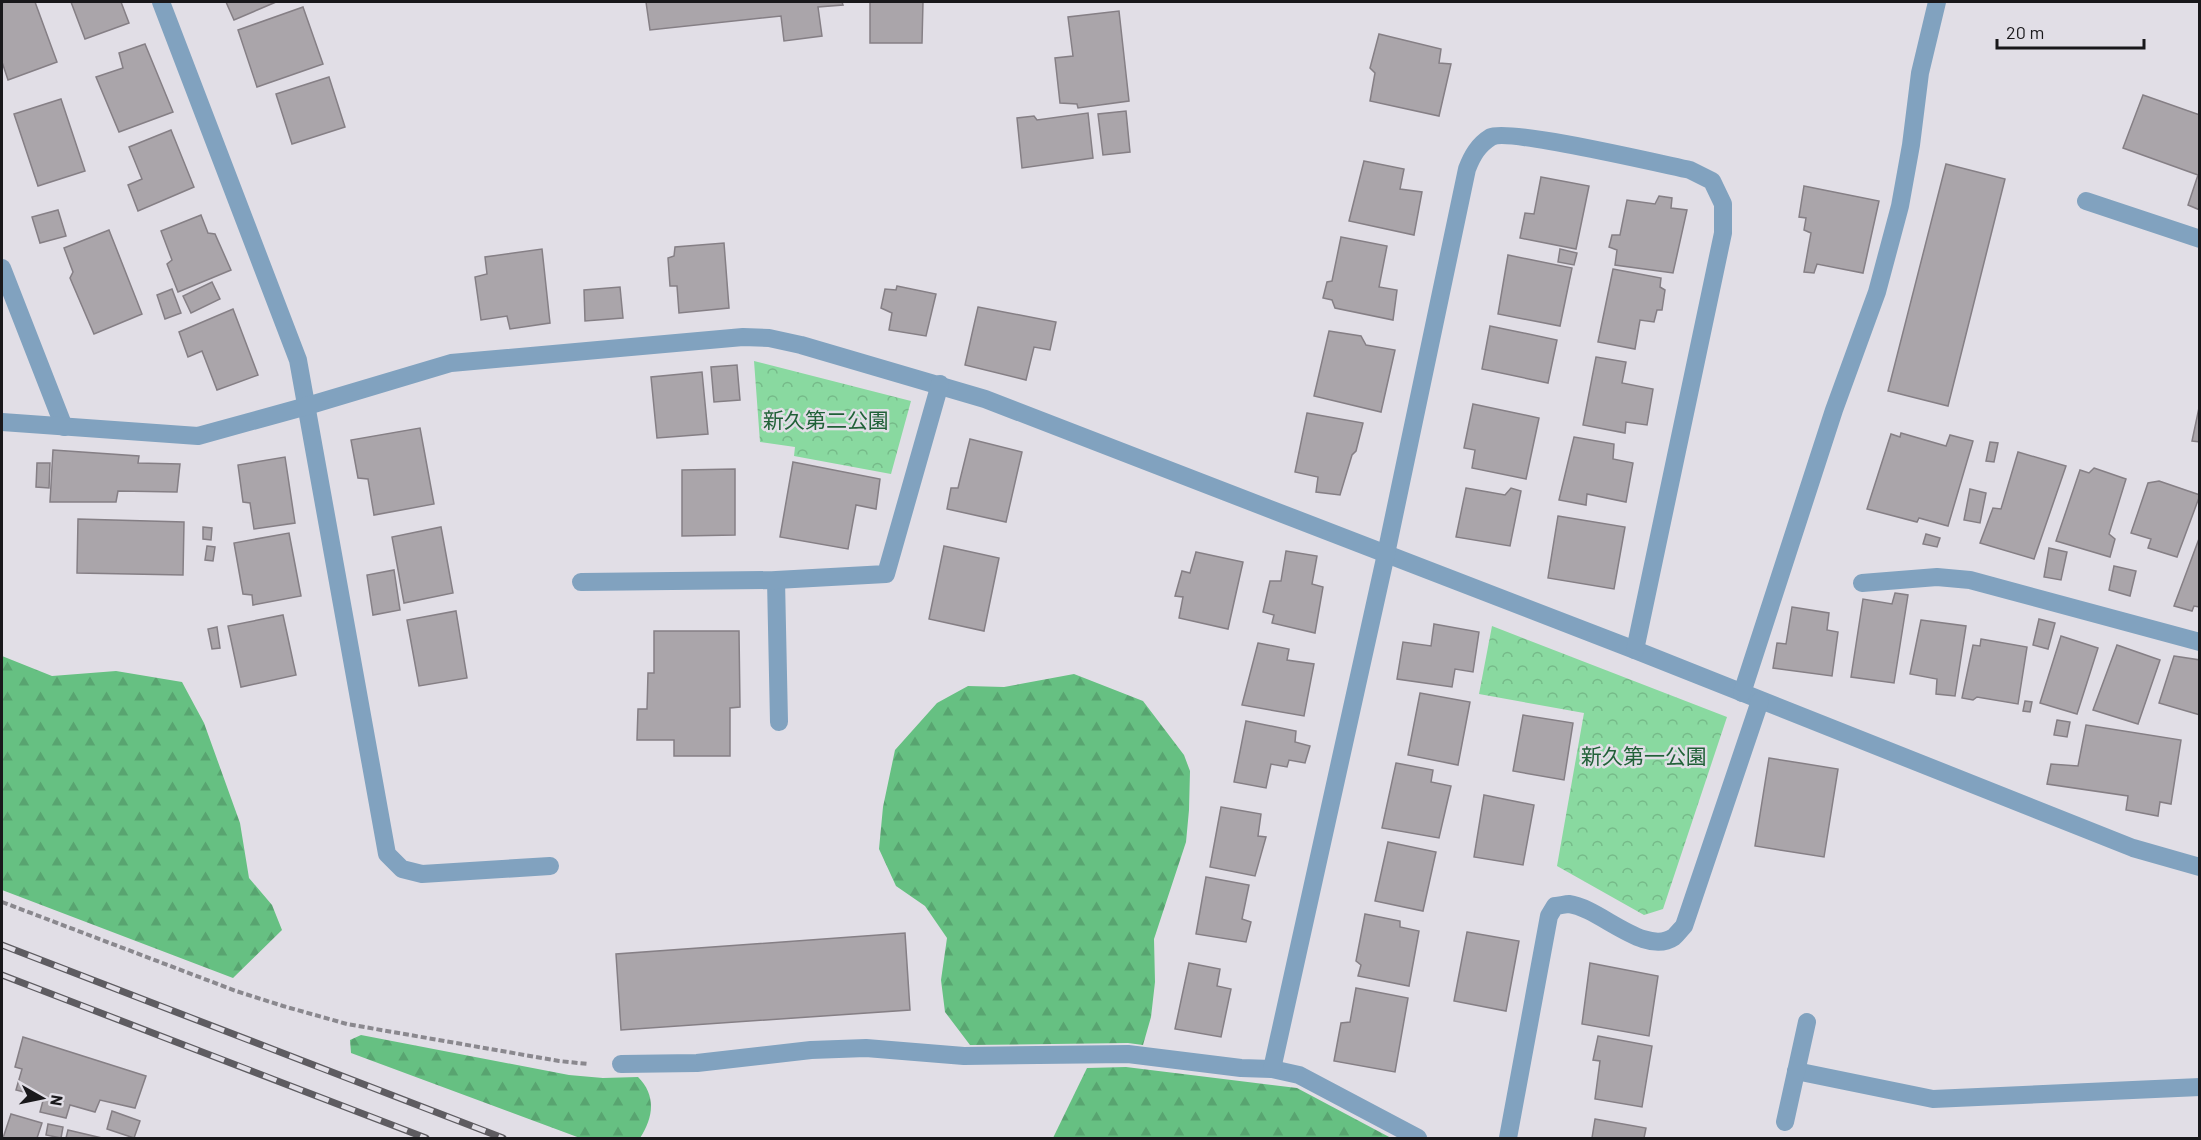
<svg xmlns="http://www.w3.org/2000/svg" width="2201" height="1140" font-family="Barlow,'Noto Sans JP',sans-serif">
  <style>
    .forest { fill: url(#forest-firs) }
    .park { fill: url(#park-crowns) }
    .building { fill: #aaa5aa; stroke: #857f85; stroke-width: 1.5 }
    .lines { fill: none; stroke-linecap: round; stroke-linejoin: round }
    .path { stroke: #8a888e; stroke-width: 4; stroke-dasharray: 6 3; stroke-linecap: butt }
    .service { stroke: #81a2bf; stroke-width: 18 }
    .minor { stroke: #81a2bf; stroke-width: 18 }
    .rail-casing { stroke: #5e5c61; stroke-width: 7 }
    .rail { stroke: #e1dee6; stroke-width: 4.5; stroke-dasharray: 14; stroke-linecap: butt }
    .labels { text-anchor: middle; stroke-width: 5; stroke-linejoin: round; paint-order: stroke }
    .park-label { font-size: 21px; fill: #216138; stroke: #e1dee6 }
  </style>
  <defs>
    <pattern id="forest-firs" width="22" height="20" patternUnits="userSpaceOnUse" patternTransform="scale(1.5)"><rect width="22" height="20" fill="#66c082"/><path d="M5 1l3.5 6h-7zM16 11l3.5 6h-7z" fill="#58a470"/></pattern>
    <pattern id="park-crowns" width="20" height="18" patternUnits="userSpaceOnUse" patternTransform="scale(1.5)"><rect width="20" height="18" fill="#89d9a0"/><path d="M2 6a3 3 0 1 1 6 0M12 15a3 3 0 1 1 6 0" fill="none" stroke="#76ba89"/></pattern>
  </defs>
  <rect width="100%" height="100%" fill="#e1dee6"/>
  <g class="forest">
    <path d="M2 656 52 676 116 671 182 682 204 723 240 823 249 878 272 905 282 930 233 978 2 890Z"/>
    <path d="M1074 674 1143 701 1184 755 1190 771 1189 810 1186 842 1154 939 1155 982 1151 1017 1143 1045 1128 1043 970 1045 945 1012 941 980 947 938 925 906 896 886 879 849 883 807 895 750 937 703 968 686 1004 687Z"/>
    <path d="M361 1035 569 1075 603 1078 638 1077C657 1096 653 1118 640 1138H580L351 1053 350 1040Z"/>
    <path d="M1126 1067 1297 1088 1391 1138H1053L1087 1068Z"/>
  </g>
  <g class="park">
    <path d="M754 361 911 401 891 474 794 456 795 447 760 442Z"/>
    <path d="M1492 626 1727 717 1663 909 1644 915 1557 866 1584 713 1479 694Z"/>
  </g>
  <g class="building">
    <path d="M5 2H35L57 62 8 80 2 62V3Z"/>
    <path d="M71 2H121L129 23 85 39Z"/>
    <path d="M226 2H276L234 20Z"/>
    <path d="M646 2H842L843 5 818 7 822 36 784 41 781 16 650 30Z"/>
    <path d="M870 2H923L922 43H870Z"/>
    <path d="M303 7 323 64 257 87 238 30Z"/>
    <path d="M1119 11 1129 101 1078 108 1077 104 1060 103 1055 58 1073 56 1068 17Z"/>
    <path d="M1379 34 1441 49 1439 63 1451 64 1439 116 1370 101 1375 73 1370 68Z"/>
    <path d="M145 44 173 112 119 132 96 77 123 68 119 53Z"/>
    <path d="M329 77 345 127 292 144 276 94Z"/>
    <path d="M2143 95 2200 115V210L2188 205 2198 175 2123 148Z"/>
    <path d="M61 99 85 171 38 186 14 114Z"/>
    <path d="M1126 111 1130 152 1103 155 1098 114Z"/>
    <path d="M1088 113 1093 158 1022 168 1017 118 1034 116 1037 120Z"/>
    <path d="M171 130 194 187 138 211 128 185 142 179 129 147Z"/>
    <path d="M1364 161 1404 169 1400 189 1422 192 1414 235 1349 221Z"/>
    <path d="M1946 164 2005 179 1948 406 1888 391Z"/>
    <path d="M1541 177 1589 186 1576 249 1520 238 1525 213 1534 214Z"/>
    <path d="M1804 186 1879 201 1863 273 1817 264 1814 273 1804 272 1811 233 1804 230 1806 218 1799 217Z"/>
    <path d="M1659 196 1672 198 1671 208 1687 210 1673 273 1615 265 1617 250 1609 247 1612 235H1620L1627 200 1655 204Z"/>
    <path d="M58 210 66 236 40 243 32 217Z"/>
    <path d="M201 215 208 233 215 234 231 270 178 292 167 264 172 260 161 231Z"/>
    <path d="M109 230 142 314 94 334 70 278 73 272 64 248Z"/>
    <path d="M1341 237 1387 246 1379 287 1397 290 1393 320 1335 308 1332 300 1323 298 1327 282 1332 281Z"/>
    <path d="M724 243 729 308 679 313 677 286H670L668 258 674 256 675 247Z"/>
    <path d="M542 249 550 323 510 329 507 316 481 320 475 277 487 274 485 257Z"/>
    <path d="M1560 249 1577 253 1574 265 1558 262Z"/>
    <path d="M1508 255 1572 268 1560 326 1498 314Z"/>
    <path d="M1613 269 1661 278 1660 287 1665 290 1662 310H1657L1654 322 1640 320 1635 349 1598 342Z"/>
    <path d="M212 282 220 299 191 313 183 296Z"/>
    <path d="M897 286 936 294 926 336 889 330 892 313 881 308 885 289 896 290Z"/>
    <path d="M620 287 623 318 585 321 584 290Z"/>
    <path d="M172 289 181 313 165 319 157 295Z"/>
    <path d="M978 307 1056 322 1050 350 1034 347 1026 380 965 365Z"/>
    <path d="M233 309 258 375 217 390 202 351 188 357 179 332Z"/>
    <path d="M1490 326 1557 340 1548 383 1482 369Z"/>
    <path d="M1329 331 1361 336 1366 345 1395 350 1381 412 1314 396Z"/>
    <path d="M1596 357 1626 362 1622 383 1653 389 1647 425 1626 422 1625 433 1583 425Z"/>
    <path d="M737 365 740 400 714 402 711 367Z"/>
    <path d="M702 372 708 434 657 438 651 377Z"/>
    <path d="M2200 403V442L2192 441Z"/>
    <path d="M1473 404 1539 418 1526 479 1472 468 1475 450 1464 448Z"/>
    <path d="M1307 413 1363 423 1356 451 1352 455 1340 495 1316 492 1318 477 1295 472Z"/>
    <path d="M420 428 434 504 374 515 368 479 358 478 351 440Z"/>
    <path d="M1901 433 1946 446 1950 435 1973 441 1948 526 1919 518 1917 522 1867 509 1891 434 1900 437Z"/>
    <path d="M1574 437 1614 444 1613 459 1633 463 1626 502 1587 494 1586 505 1559 500Z"/>
    <path d="M970 439 1022 452 1006 522 947 509 951 488H958Z"/>
    <path d="M1990 442 1998 443 1994 462 1986 461Z"/>
    <path d="M53 450 139 456 138 463 180 464 177 492 118 491 116 502H50Z"/>
    <path d="M2018 452 2066 466 2034 559 1980 543 1993 508 2001 509Z"/>
    <path d="M285 457 295 523 254 529 250 503 243 502 238 465Z"/>
    <path d="M793 462 880 479 876 509 856 505 848 549 780 537Z"/>
    <path d="M37 463H50L49 488 36 487Z"/>
    <path d="M2094 468 2126 479 2109 534 2115 539 2110 557 2056 541 2080 470 2089 473Z"/>
    <path d="M735 469V535L682 536V470Z"/>
    <path d="M2159 481 2200 495 2177 557 2148 548 2151 539 2131 533 2148 483Z"/>
    <path d="M1466 488 1505 495 1511 488 1521 491 1510 546 1456 537Z"/>
    <path d="M1970 489 1986 493 1980 523 1964 520Z"/>
    <path d="M1558 516 1625 527 1614 589 1548 578Z"/>
    <path d="M78 519 184 522 183 575 77 573Z"/>
    <path d="M203 527 212 528 211 540 203 539Z"/>
    <path d="M441 527 453 593 404 603 392 537Z"/>
    <path d="M289 533 301 596 253 605 252 595 243 594 234 543Z"/>
    <path d="M1926 534 1940 538 1937 547 1923 544Z"/>
    <path d="M2200 536V607L2194 606 2192 611 2174 606Z"/>
    <path d="M207 546 215 547 213 561 205 560Z"/>
    <path d="M944 546 999 558 984 631 929 619Z"/>
    <path d="M2049 548 2067 552 2061 580 2044 577Z"/>
    <path d="M1286 551 1317 556 1312 584 1323 587 1315 633 1272 623 1274 615 1263 612 1270 581H1281Z"/>
    <path d="M1196 552 1243 562 1228 629 1179 618 1183 597 1175 596 1182 571 1190 573Z"/>
    <path d="M2114 566 2136 571 2130 596 2109 590Z"/>
    <path d="M394 570 400 610 373 615 367 575Z"/>
    <path d="M1895 593 1908 595 1894 683 1851 677 1863 599 1892 604Z"/>
    <path d="M1792 607 1829 613 1827 630 1838 632 1832 676 1773 668 1777 643 1786 644Z"/>
    <path d="M456 611 467 678 419 686 407 620Z"/>
    <path d="M283 615 296 675 241 687 228 626Z"/>
    <path d="M2039 619 2055 623 2048 649 2033 645Z"/>
    <path d="M1921 620 1966 626 1955 696 1936 694 1937 679 1910 674Z"/>
    <path d="M1434 624 1479 632 1473 672 1455 669 1452 687 1397 679 1403 642 1431 646Z"/>
    <path d="M217 627 220 648 212 649 208 629Z"/>
    <path d="M654 631H739L740 707 730 708V756H674V740H637L638 709H647L648 673H654Z"/>
    <path d="M2061 636 2098 648 2077 714 2040 703Z"/>
    <path d="M1981 639 2027 647 2018 704 1977 697 1973 700 1962 698 1973 645 1980 646Z"/>
    <path d="M1258 643 1289 649 1287 660 1314 664 1304 716 1242 705Z"/>
    <path d="M2117 645 2160 660 2138 724 2093 710Z"/>
    <path d="M2174 656 2200 660V715L2159 703Z"/>
    <path d="M1420 693 1470 702 1458 765 1408 755Z"/>
    <path d="M2025 701 2032 702 2030 712 2023 711Z"/>
    <path d="M1523 715 1573 723 1564 780 1513 771Z"/>
    <path d="M2057 720 2070 722 2067 737 2054 735Z"/>
    <path d="M1246 721 1296 731 1295 742 1310 746 1305 763 1289 760 1287 767 1271 764 1266 788 1234 782Z"/>
    <path d="M2086 725 2181 740 2171 804 2160 802 2158 816 2126 810 2128 796 2047 784 2051 764 2078 766Z"/>
    <path d="M1769 758 1838 769 1824 857 1755 846Z"/>
    <path d="M1396 763 1433 770 1431 782 1451 786 1439 838 1382 828Z"/>
    <path d="M1484 795 1534 805 1523 865 1474 857Z"/>
    <path d="M1221 807 1261 814 1258 836 1266 837 1255 876 1210 867Z"/>
    <path d="M1388 842 1436 852 1423 911 1375 901Z"/>
    <path d="M1206 877 1249 885 1242 919 1251 922 1246 942 1196 934Z"/>
    <path d="M1365 914 1400 921V927L1419 931 1409 986 1358 976 1361 965 1356 961Z"/>
    <path d="M1467 932 1519 941 1506 1011 1454 1001Z"/>
    <path d="M905 933 910 1010 621 1030 616 954Z"/>
    <path d="M1189 963 1220 969 1217 986 1231 989 1221 1037 1175 1029Z"/>
    <path d="M1590 963 1658 976 1649 1036 1582 1024Z"/>
    <path d="M1356 988 1408 998 1395 1072 1334 1061 1341 1023 1350 1022Z"/>
    <path d="M1598 1036 1652 1046 1642 1107 1595 1099 1600 1061 1593 1060Z"/>
    <path d="M23 1037 146 1076 135 1108 100 1100 95 1112 70 1105 66 1118 40 1112 44 1097 16 1090 22 1069 15 1067Z"/>
    <path d="M112 1111 140 1121 134 1138 107 1129Z"/>
    <path d="M11 1114 42 1123 37 1138H3Z"/>
    <path d="M1595 1119 1646 1128 1644 1138H1592Z"/>
    <path d="M48 1124 63 1127 61 1138 46 1135Z"/>
    <path d="M68 1130 102 1138H66Z"/>
  </g>
  <g class="lines">
    <path class="path" d="M2 902 236 991 283 1006 347 1024 559 1061 588 1064"/>
    <g class="service">
      <path d="M2086 201 2200 239"/>
      <path d="M2 268 64 427"/>
      <path d="M776 580 779 722"/>
      <path d="M1862 583 1937 577 1970 580 2200 642"/>
      <path d="M621 1064 697 1063 811 1050 866 1048 964 1056 1128 1054 1241 1068 1272 1069 1299 1075 1418 1138"/>
      <path d="M1796 1071 1933 1099 2200 1087"/>
    </g>
    <g class="minor">
      <path d="M161 2 298 360 387 854 402 869 422 874 550 866"/>
      <path d="M2 422 198 436 307 406 451 363 743 337 769 338 801 345 985 399 1635 650 2133 848 2200 867"/>
      <path d="M581 582 776 580 886 574 940 384"/>
      <path d="M1742 693 1834 410 1877 292 1900 206 1911 145 1920 73 1937 2"/>
      <path d="M1272 1069 1386 554 1467 169C1472 156 1478 145 1491 137 1508 128 1661 164 1690 170L1712 181 1723 204V233L1635 650"/>
      <path d="M1785 1122 1807 1022"/>
      <path d="M1508 1138 1549 916 1555 906C1559 906 1565 904 1569 904 1600 908 1645 957 1674 937 1677 934 1681 929 1684 926L1760 701"/>
    </g>
    <g class="rail-casing">
      <g id="rail">
        <path d="M2 945 503 1138"/>
        <path d="M2 975 426 1138"/>
      </g>
    </g>
    <use href="#rail" class="rail"/>
  </g>
  <g class="labels">
    <g class="park-label">
      <text x="826" y="428">新久第二公園</text>
      <text x="1644" y="764">新久第一公園</text>
    </g>
  </g>
  <rect width="2201" height="1140" fill="none" stroke="#19181b" stroke-width="6"/>
  <g transform="translate(42 1098) rotate(99)" stroke="#e1dee6" stroke-width="4.5" paint-order="stroke">
  <path d="M0-4.5L10 22L0 15L-10 22Z" fill="#19181b"/>
  <text y="-9" font-size="16" font-weight="bold" text-anchor="middle" fill="#19181b">N</text>
  </g>
  <path d="M1997 39v9h147v-9" fill="none" stroke="#19181b" stroke-width="3"/>
  <text x="2006" y="39" font-size="18" fill="#19181b" stroke="#e1dee6" stroke-width="4.5" paint-order="stroke">20 m</text>
</svg>
